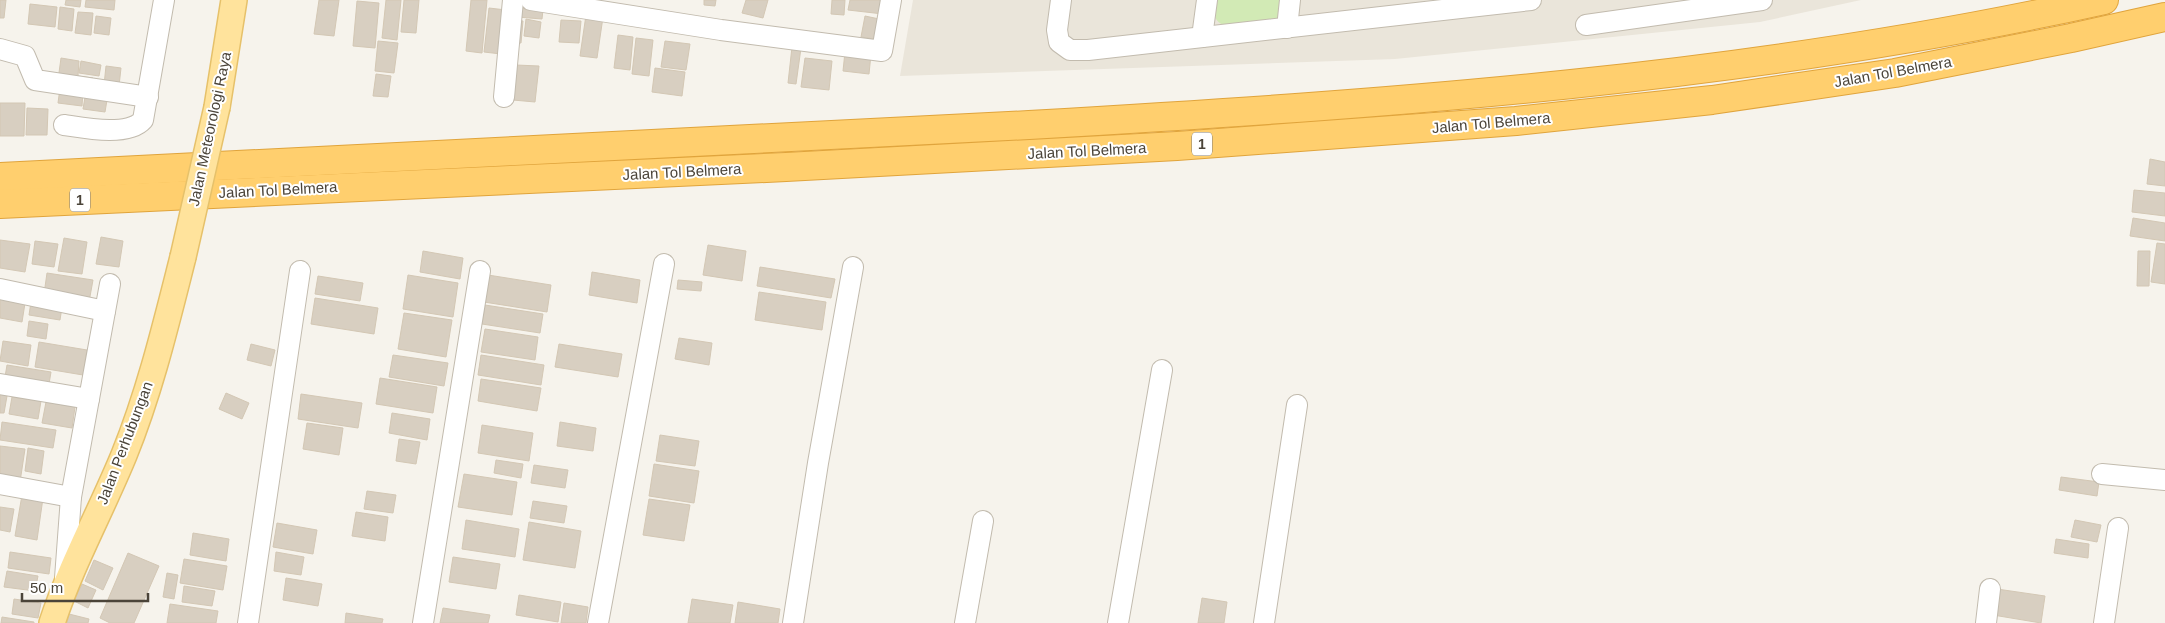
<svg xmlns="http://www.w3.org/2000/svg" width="2165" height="623" font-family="Helvetica,sans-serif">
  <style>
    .residential { fill: #eae5da }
    .green { fill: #d2eab5 }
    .building { fill: #d8cfc1; stroke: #d3c7b4 }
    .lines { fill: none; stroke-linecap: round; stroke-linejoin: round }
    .minor-casing { stroke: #c2bbae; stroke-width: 22 }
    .major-casing { stroke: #e6c16a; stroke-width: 28 }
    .highway-casing { stroke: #e0a43c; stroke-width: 30 }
    .minor { stroke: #fff; stroke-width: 20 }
    .major { stroke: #ffe39c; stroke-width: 25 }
    .highway { stroke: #ffcf6e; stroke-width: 28 }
    .major-bridge-casing { stroke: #e6c16a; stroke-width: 28; stroke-linecap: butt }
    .major-bridge { stroke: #ffe39c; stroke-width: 25 }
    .labels { text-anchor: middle; stroke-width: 4; stroke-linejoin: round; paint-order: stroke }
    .shield { fill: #fff; stroke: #817c74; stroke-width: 1 }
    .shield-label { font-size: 14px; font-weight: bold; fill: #4b4439 }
    .street-label { font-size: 15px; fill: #4b4439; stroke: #fff }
  </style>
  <rect width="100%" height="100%" fill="#f6f3ec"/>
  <path class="residential" d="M913 0H1861L1760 22 1395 59 900 76Z"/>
  <path class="green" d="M1215 0H1282L1278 18 1223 25C1212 19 1213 12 1215 0Z"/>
  <g class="building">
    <path d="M0 0H6L4 18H0Z"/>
    <path d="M66 0H81L80 7 65 5Z"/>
    <path d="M86 0H115L114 10 85 7Z"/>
    <path d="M319 0H339L334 36 314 34Z"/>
    <path d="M386 0H401L397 40 382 38Z"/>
    <path d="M404 0H419L416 33 401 32Z"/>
    <path d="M471 0H487L482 53 466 51Z"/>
    <path d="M704 0H716L715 6 704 5Z"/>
    <path d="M746 0H768L763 18 742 13Z"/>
    <path d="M832 0H845L844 15 831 14Z"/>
    <path d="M850 0H885L883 14 848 10Z"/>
    <path d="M357 1 379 3 375 48 353 46Z"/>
    <path d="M30 4 57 7 55 27 28 24Z"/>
    <path d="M60 7 74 9 72 31 58 29Z"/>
    <path d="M489 8 506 10 501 54 484 52Z"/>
    <path d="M518 8 543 10 542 19 517 17Z"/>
    <path d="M78 12 93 13 91 35 75 33Z"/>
    <path d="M586 15 603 17 597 58 580 56Z"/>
    <path d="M96 16 111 18 109 35 94 33Z"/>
    <path d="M865 16 884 20 880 40 861 37Z"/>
    <path d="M526 19 541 22 539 38 524 36Z"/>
    <path d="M513 20 523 21 521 43H512Z"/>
    <path d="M561 20 581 21 579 43 559 42Z"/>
    <path d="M618 35 633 37 630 70 614 68Z"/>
    <path d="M636 38 653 40 649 76 632 74Z"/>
    <path d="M378 41 398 43 394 73 375 71Z"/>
    <path d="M665 41 690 44 686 70 661 67Z"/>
    <path d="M792 47 801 48 796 84 788 83Z"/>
    <path d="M845 52 871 54 869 74 843 71Z"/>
    <path d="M61 58 79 61 78 76 93 78 92 85 58 80Z"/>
    <path d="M805 58 832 61 829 90 801 87Z"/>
    <path d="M81 61 101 65 99 76 79 73Z"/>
    <path d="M516 65 539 66 535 102 513 100Z"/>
    <path d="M106 66 121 68 119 86 104 85Z"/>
    <path d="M655 68 685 72 682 96 652 92Z"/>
    <path d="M376 74 391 76 388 97 373 96Z"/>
    <path d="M60 88 83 91 82 106 58 103Z"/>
    <path d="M86 91 108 94 105 112 83 109Z"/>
    <path d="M0 103H25L24 136H0Z"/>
    <path d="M27 108 48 109 47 135H26Z"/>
    <path d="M2150 159 2165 162V186L2147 184Z"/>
    <path d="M2134 190 2165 193V216L2132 212Z"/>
    <path d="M2133 218 2165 223V241L2130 236Z"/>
    <path d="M101 237 123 241 119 267 96 264Z"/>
    <path d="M64 238 87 242 82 274 58 271Z"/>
    <path d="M0 240 30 244 25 272 0 268Z"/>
    <path d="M35 241 58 244 54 267 32 264Z"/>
    <path d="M2157 243 2165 244V284L2151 282Z"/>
    <path d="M708 245 746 251 742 281 703 275Z"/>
    <path d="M423 251 463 258 460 279 420 272Z"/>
    <path d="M2138 251H2150L2149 286H2137Z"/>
    <path d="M760 267 835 279 831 298 757 286Z"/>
    <path d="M592 272 640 280 637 303 589 295Z"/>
    <path d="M47 273 93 280 89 302 44 294Z"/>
    <path d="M408 275 458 283 453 317 403 309Z"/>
    <path d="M488 275 551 285 547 312 484 302Z"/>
    <path d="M318 276 363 283 360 301 315 294Z"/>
    <path d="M678 280 702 282 701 291 677 289Z"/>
    <path d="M759 292 826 302 822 330 755 320Z"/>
    <path d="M0 293 26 297 22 322 0 318Z"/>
    <path d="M315 298 378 308 374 334 311 324Z"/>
    <path d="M31 302 62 307 60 320 29 315Z"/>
    <path d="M485 305 543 314 540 333 482 324Z"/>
    <path d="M404 313 452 320 446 357 398 349Z"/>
    <path d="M29 321 48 324 46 339 27 336Z"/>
    <path d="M485 329 538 337 535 360 481 352Z"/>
    <path d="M679 338 712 343 709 365 675 359Z"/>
    <path d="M3 341 31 345 28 366 0 361Z"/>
    <path d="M39 342 87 350 83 375 35 367Z"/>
    <path d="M251 344 275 350 271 366 247 360Z"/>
    <path d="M559 344 622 354 618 377 555 367Z"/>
    <path d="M393 355 448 363 444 386 389 377Z"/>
    <path d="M481 355 544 365 541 385 478 375Z"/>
    <path d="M7 365 51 372 48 390 4 383Z"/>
    <path d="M380 378 437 387 433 413 376 404Z"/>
    <path d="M481 379 541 388 537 411 478 401Z"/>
    <path d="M226 393 249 403 242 419 219 409Z"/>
    <path d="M0 394 7 396 4 413H0Z"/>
    <path d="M301 394 362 403 358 428 298 419Z"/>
    <path d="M12 397 41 401 38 419 9 414Z"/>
    <path d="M46 402 75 407 72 428 42 423Z"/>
    <path d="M392 413 430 419 427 440 389 433Z"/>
    <path d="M2 422 56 430 53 448 0 440Z"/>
    <path d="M560 422 596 428 593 451 557 446Z"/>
    <path d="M307 423 343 428 339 455 303 449Z"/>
    <path d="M482 425 533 433 529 461 478 453Z"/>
    <path d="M660 435 699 441 695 466 656 461Z"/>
    <path d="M399 439 420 442 416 464 396 461Z"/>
    <path d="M0 446 25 449 20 482 0 479Z"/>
    <path d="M28 448 44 451 41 474 25 471Z"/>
    <path d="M496 460 523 464 521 478 494 473Z"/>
    <path d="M654 464 699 471 694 503 649 496Z"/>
    <path d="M534 465 568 470 565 488 531 483Z"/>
    <path d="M464 474 517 482 512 515 458 507Z"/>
    <path d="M2061 477 2099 482 2097 496 2059 490Z"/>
    <path d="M367 491 396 495 393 513 364 509Z"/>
    <path d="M22 495 43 498 37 540 15 536Z"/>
    <path d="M649 499 690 505 684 541 643 535Z"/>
    <path d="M533 501 567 506 564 523 530 518Z"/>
    <path d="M0 507 14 509 10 532 0 530Z"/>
    <path d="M356 512 388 517 385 541 352 536Z"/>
    <path d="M466 520 519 529 515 557 462 549Z"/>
    <path d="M2075 520 2101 525 2097 542 2071 537Z"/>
    <path d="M529 522 581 531 575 568 523 560Z"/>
    <path d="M277 523 317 530 313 554 273 547Z"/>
    <path d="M193 533 229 539 226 561 190 555Z"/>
    <path d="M2056 539 2089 544 2088 558 2054 553Z"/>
    <path d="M10 552 51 558 49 574 8 568Z"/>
    <path d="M276 552 304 557 301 575 274 571Z"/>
    <path d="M128 553 159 566 134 623H110L100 618Z"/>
    <path d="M453 557 500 564 496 589 449 582Z"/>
    <path d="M184 559 227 566 223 590 180 583Z"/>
    <path d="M94 560 113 568 103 590 85 581Z"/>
    <path d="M7 571 38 576 35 591 4 587Z"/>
    <path d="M167 573 178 575 174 599 163 597Z"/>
    <path d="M286 578 322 584 318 606 283 600Z"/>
    <path d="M82 584 96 590 88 608 74 601Z"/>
    <path d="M184 586 215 591 212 606 182 602Z"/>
    <path d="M1997 589 2045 596 2041 623 1993 615Z"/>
    <path d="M519 595 561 602 558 622 516 615Z"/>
    <path d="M1202 598 1227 602 1224 623H1198Z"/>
    <path d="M14 599 41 603 38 618 12 614Z"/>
    <path d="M692 599 733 605 730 623H688Z"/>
    <path d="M738 602 780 609 778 623H735Z"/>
    <path d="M564 603 588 607 586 623H561Z"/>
    <path d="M170 604 218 611 216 623H167Z"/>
    <path d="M443 608 490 615 488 623H440Z"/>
    <path d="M346 613 383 619 382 623H345Z"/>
    <path d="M69 614 89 619 88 623H67Z"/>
    <path d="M2 617 34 622V623H1Z"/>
  </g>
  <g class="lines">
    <g class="minor-casing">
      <g id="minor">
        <path d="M531 0 721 30 882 51 891 0"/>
        <path d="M1061 0 1057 30 1059 42 1070 50H1088L1531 0"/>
        <path d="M1586 25 1762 0"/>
        <path d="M1287 28 1290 0"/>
        <path d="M1202 37 1207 0"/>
        <path d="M0 49 25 56 35 80 148 97"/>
        <path d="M504 97 513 0"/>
        <path d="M64 125C84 128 128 137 143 120L164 0"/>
        <path d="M0 289 105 311"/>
        <path d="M0 384 89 399"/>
        <path d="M2102 474 2165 480"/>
        <path d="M0 484 71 497"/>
        <path d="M65 578 71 497 110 284"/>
        <path d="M248 623 300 271"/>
        <path d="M423 623 480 271"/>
        <path d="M598 623 664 264"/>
        <path d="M793 623 818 463 853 267"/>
        <path d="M965 623 983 521"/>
        <path d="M1118 623 1162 370"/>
        <path d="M1264 623 1297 405"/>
        <path d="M1986 623 1990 589"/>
        <path d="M2104 623 2118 528"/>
      </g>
    </g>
    <g class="major-casing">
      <g id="major">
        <path d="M217 107 234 0"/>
        <path d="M52 623C71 565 101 511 124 455 150 391 166 324 183 257"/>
      </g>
    </g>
    <g class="highway-casing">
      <g id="highway">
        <path d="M0 177C343 158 686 144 1029 125 1390 104 1750 79 2104 0"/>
        <path d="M0 204 786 167 1177 146 1516 121 1712 100 1895 73 2071 38 2165 17"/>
      </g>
    </g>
    <use href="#minor" class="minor"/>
    <use href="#major" class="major"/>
    <use href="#highway" class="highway"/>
    <g class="major-bridge-casing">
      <path id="major-bridge" d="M183 257 217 107"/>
    </g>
    <use href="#major-bridge" class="major-bridge"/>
  </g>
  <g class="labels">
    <g class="shield">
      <rect x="1192" y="132.5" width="20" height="23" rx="4"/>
      <rect x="70" y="188.5" width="20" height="23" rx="4"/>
    </g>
    <g class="shield-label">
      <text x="1202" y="149">1</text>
      <text x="80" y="205">1</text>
    </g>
    <g class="street-label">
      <text transform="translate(1893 72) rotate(-10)" y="5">Jalan Tol Belmera</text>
      <text transform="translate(1491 123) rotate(-5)" y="5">Jalan Tol Belmera</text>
      <text transform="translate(210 129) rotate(-78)" y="5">Jalan Meteorologi Raya</text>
      <text transform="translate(1087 151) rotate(-3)" y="5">Jalan Tol Belmera</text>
      <text transform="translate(682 172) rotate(-3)" y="5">Jalan Tol Belmera</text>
      <text transform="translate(278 190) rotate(-3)" y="5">Jalan Tol Belmera</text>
      <text transform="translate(125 443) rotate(-69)" y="5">Jalan Perhubungan</text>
    </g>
  </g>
  <path d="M22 593v8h126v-8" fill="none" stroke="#4b4439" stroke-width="2.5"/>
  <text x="30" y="593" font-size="15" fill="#4b4439" stroke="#ffffff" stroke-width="4" paint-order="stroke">50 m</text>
</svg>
